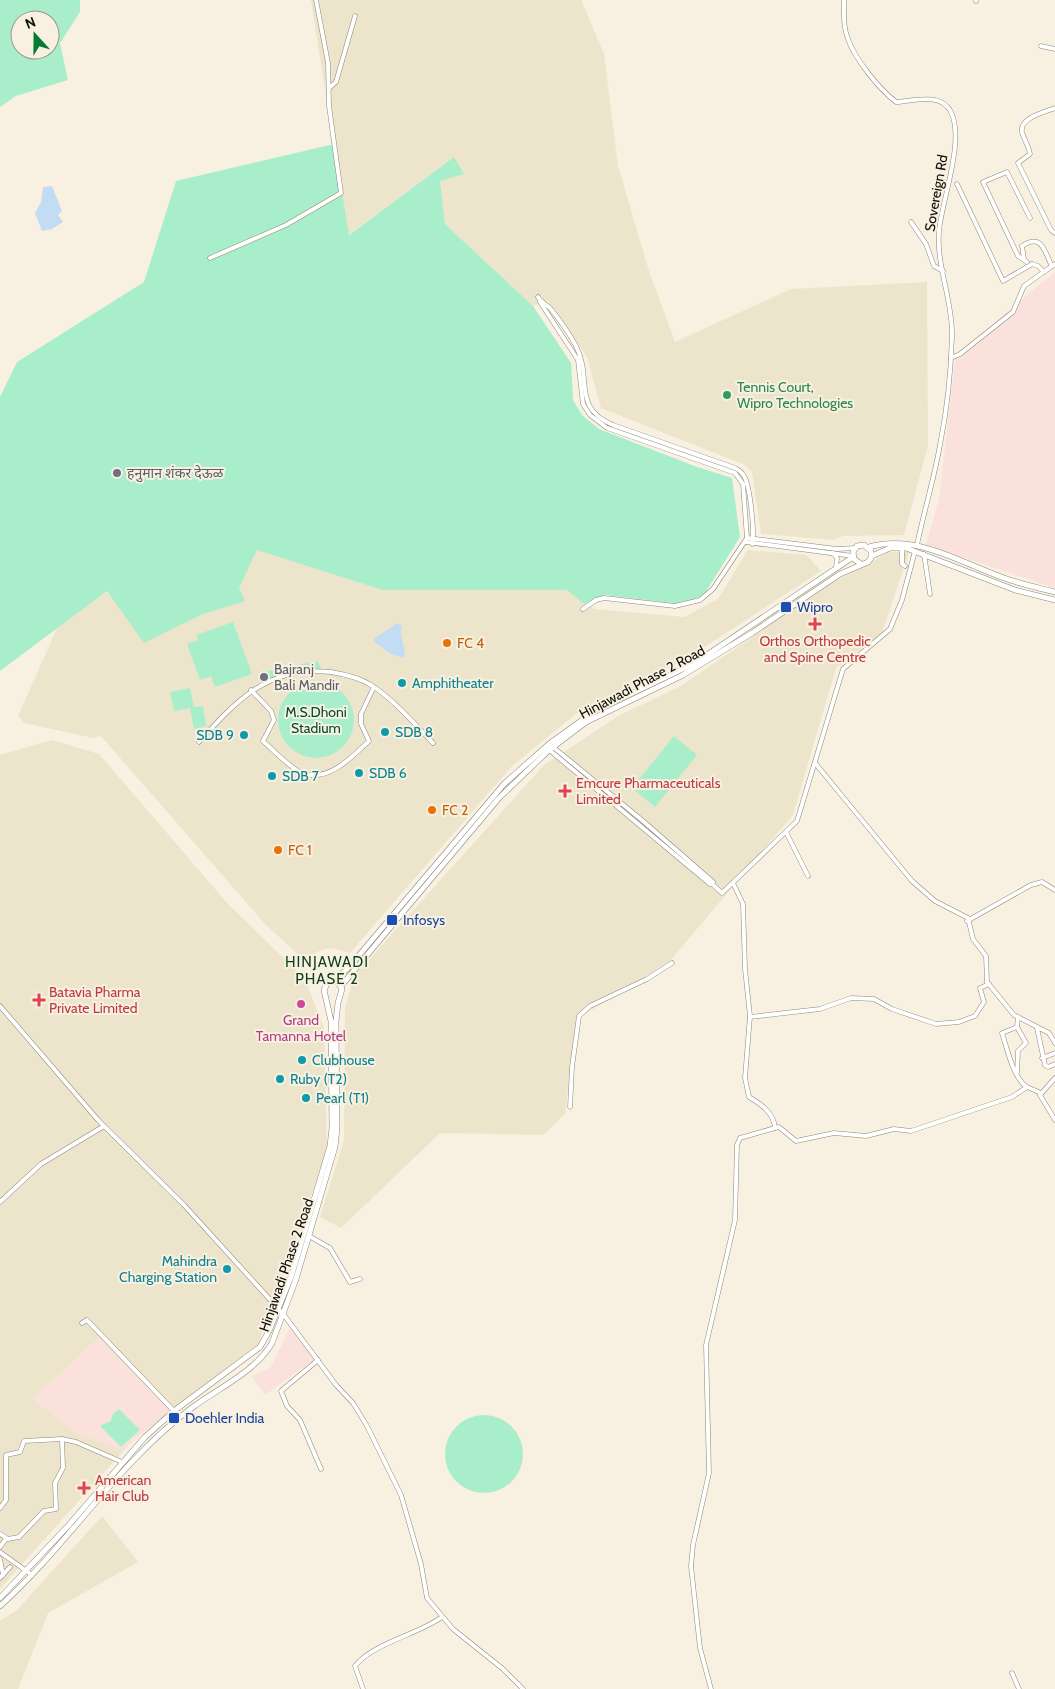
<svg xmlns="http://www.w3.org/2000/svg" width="1055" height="1689" font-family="Cabin,'Noto Sans Devanagari',sans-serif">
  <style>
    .built { fill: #ede4cc }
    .industrial { fill: #fbe1db }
    .green { fill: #a9eecb; fill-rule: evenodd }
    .water { fill: #c2dcf3 }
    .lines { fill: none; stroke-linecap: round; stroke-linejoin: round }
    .minor-casing { stroke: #8d8778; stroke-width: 5 }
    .major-casing { stroke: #8d8778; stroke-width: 6 }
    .minor { stroke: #fff; stroke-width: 4 }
    .major { stroke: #fff; stroke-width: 5 }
    .leisure-dot { fill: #2e9e5b; stroke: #f8f1e1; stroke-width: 2 }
    .worship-dot { fill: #6b7280; stroke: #f8f1e1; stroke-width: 2 }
    .transit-dot { fill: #1a4fb4; stroke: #f8f1e1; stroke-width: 2 }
    .health-dot { fill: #e0444e; stroke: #f8f1e1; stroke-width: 2 }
    .food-dot { fill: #e8710a; stroke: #f8f1e1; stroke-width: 2 }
    .culture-dot { fill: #0f9aa8; stroke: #f8f1e1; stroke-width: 2 }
    .hotel-dot { fill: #d1479c; stroke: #f8f1e1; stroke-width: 2 }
    .labels { text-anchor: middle; stroke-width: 4; stroke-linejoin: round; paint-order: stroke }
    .street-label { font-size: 14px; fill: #100e09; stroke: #f8f1e1 }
    .leisure-label { font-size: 14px; fill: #27864d; stroke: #f8f1e1; text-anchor: start }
    .worship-label { font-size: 14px; fill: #5b616d; stroke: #f8f1e1; text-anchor: start }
    .transit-label { font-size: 14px; fill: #164399; stroke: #f8f1e1; text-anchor: start }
    .health-label { font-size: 14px; fill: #be3a42; stroke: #f8f1e1; text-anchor: start }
    .food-label { font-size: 14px; fill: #c56008; stroke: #f8f1e1; text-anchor: start }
    .culture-label { font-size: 14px; fill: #0d838f; stroke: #f8f1e1; text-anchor: start }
    .park-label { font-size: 14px; fill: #004a30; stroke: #f8f1e1 }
    .hotel-label { font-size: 14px; fill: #b23c85; stroke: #f8f1e1 }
    .neighbourhood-label { font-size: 15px; letter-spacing: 1px; fill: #0f401d; stroke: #f8f1e1 }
  </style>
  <rect width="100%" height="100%" fill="#f8f1e1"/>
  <g class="built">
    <path d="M311 0H581L604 54 618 166 649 271 675 342 791 289 927 282 928 446 904 535 843 536 834 540 761 534 752 472 745 465 601 408 587 357 548 300 533 306 445 224 440 181 454 157 348 235Z"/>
    <path d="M196 542 567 588 594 609 684 617 718 599 748 550 806 555 821 571 683 661 582 709 511 767 350 953 331 948 319 951 305 961 265 924 101 736 93 738 24 723 18 716 59 624 137 571Z"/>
    <path d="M890 552H909L882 633 836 668 793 815 670 961 577 1019 565 1114 543 1135 440 1133 341 1228 320 1217 344 1141 345 1008 354 976 544 765 620 715 681 686 828 585Z"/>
    <path d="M52 740 99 754 228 904 305 979 324 1028 327 1150 291 1252 293 1255 288 1260 256 1351 135 1438 0 1589V755Z"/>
    <path d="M102 1516 138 1562 48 1613 18 1689H0V1621L18 1609Z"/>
  </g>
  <g class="industrial">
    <path d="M1055 272V588L926 545 939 499 956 354Z"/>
    <path d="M291 1326 315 1359 265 1395 251 1376 270 1368Z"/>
    <path d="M99 1337 169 1410 122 1450 76 1433 32 1399Z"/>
  </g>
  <g class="green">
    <path d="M0 0H80V12L60 43 68 80 16 96 0 107ZM20 20H50V50H20Z"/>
    <path d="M334 144 349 235 454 157 464 174 440 181 445 224 533 306 571 363 573 400 582 415 599 429 697 467 732 478 740 537 705 593 694 600 680 604 605 595 584 604 567 590H383L257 550 239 588 245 601 203 614 144 643 107 591 0 671V397L17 362 144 282 176 181Z"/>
    <path d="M233 622 252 674 215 687 211 676 200 680 187 644 198 640 196 635Z"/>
    <path d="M318 661 322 671 290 673 263 683 259 673Z"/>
    <circle cx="316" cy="720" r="38"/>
    <path d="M190 688 194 707 203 706 206 726 194 729 190 708 174 711 170 692Z"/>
    <path d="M674 736 697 755 655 807 632 788Z"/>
    <path d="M119 1409 140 1430 121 1447 100 1426 111 1421 113 1414Z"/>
    <circle cx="484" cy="1454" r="39"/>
  </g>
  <g class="water">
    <path d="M52 186 62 211 58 215 63 222 52 229 42 231 35 213 41 202 43 187Z"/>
    <path d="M397 623 402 626C398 637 407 647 404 658L391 654 375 642 374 639Z"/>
  </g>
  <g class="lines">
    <g class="minor-casing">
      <g id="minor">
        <path d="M844 0C844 13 843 27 848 39 855 59 879 89 896 102 914 101 941 92 951 112 965 141 942 199 939 231 936 266 953 301 952 336 951 372 947 410 940 445 934 479 924 511 917 545"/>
        <path d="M976 0V1"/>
        <path d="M1041 46 1055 49"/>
        <path d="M329 88 336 82 355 16"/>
        <path d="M1055 108C1045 112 1019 118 1022 132 1024 140 1029 146 1030 154L1018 163 1051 230 1055 233"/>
        <path d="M957 184 1003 281 1032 264"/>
        <path d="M911 222 926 244 934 266 943 271"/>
        <path d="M210 258 286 225 341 193 329 106 328 63 316 0"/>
        <path d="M1024 259 1022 246C1043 232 1045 254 1052 266"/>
        <path d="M1027 262 1018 256 983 182 1007 172 1030 218"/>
        <path d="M1032 264 1038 266 1044 272"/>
        <path d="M538 297C541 302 546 304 550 308 559 319 569 333 576 346 593 379 571 407 613 425L735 468C739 470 742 472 744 476 750 486 755 532 752 544"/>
        <path d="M540 302 578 360 583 404 590 415 607 428 735 473 743 484 747 538"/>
        <path d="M951 358 960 354 1013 312 1024 286 1055 264"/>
        <path d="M746 542 853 556"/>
        <path d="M902 547V564L905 566"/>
        <path d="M833 553 837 558 836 568"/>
        <path d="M924 554 930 594"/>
        <path d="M583 609 596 600 604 598 675 606 700 600 713 589 747 538 837 549 855 548"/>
        <path d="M251 690 271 711 274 720 263 741C273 750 290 768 302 773 328 783 352 757 369 741L361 724V714L374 687"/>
        <path d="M199 742C237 700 269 665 331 672 343 674 360 678 371 685 394 700 414 723 433 743"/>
        <path d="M547 748 710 884 713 882 643 821 553 747"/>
        <path d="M815 763 912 881 935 901 968 918 973 939 986 956 987 982 1014 1015 1049 1033 1055 1043"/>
        <path d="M786 832 808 876"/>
        <path d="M711 883 722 893 797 821 843 669 890 629 902 600 915 551"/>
        <path d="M967 921 1031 885 1042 882 1055 890"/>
        <path d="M0 1006 98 1120 184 1205 284 1315 336 1385 353 1403 367 1426 401 1495 421 1564 427 1598 453 1629 503 1669 523 1689"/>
        <path d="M750 1017 820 1009 851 998 874 999 892 1009 936 1024 959 1022 975 1016 984 1002 980 988 989 984"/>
        <path d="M1018 1017 1017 1027 1002 1033C1007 1048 1013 1078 1027 1087"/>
        <path d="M1017 1027 1026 1043 1018 1051 1017 1073"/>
        <path d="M1037 1028 1045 1065 1048 1067 1055 1064"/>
        <path d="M1042 1058 1055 1053"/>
        <path d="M1055 1078 1040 1095 1055 1120"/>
        <path d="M570 1107 572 1067 579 1016 590 1006 647 979 672 963"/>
        <path d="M775 1128 779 1127 796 1141 834 1133 866 1136 894 1129 911 1131 1012 1097 1027 1087 1041 1093"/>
        <path d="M0 1202 41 1164 104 1126"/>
        <path d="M309 1236 330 1248 350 1282 360 1279"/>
        <path d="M82 1323 87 1320 174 1411"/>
        <path d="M318 1360 281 1391 287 1406 300 1420 321 1469"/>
        <path d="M0 1508 6 1500V1455L20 1452 24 1441 62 1439 76 1442 122 1462"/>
        <path d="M0 1534 8 1539 19 1537 44 1511 56 1509 55 1483 63 1468 62 1439"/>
        <path d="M0 1547 6 1539"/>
        <path d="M0 1552 32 1575"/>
        <path d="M0 1559 3 1575"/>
        <path d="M0 1578 10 1567"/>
        <path d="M1012 1673 1019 1689"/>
        <path d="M363 1689 355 1666C373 1643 417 1635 442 1617"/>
        <path d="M711 1689 700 1648 691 1566 693 1545 709 1473 706 1345 735 1220 737 1145 740 1138 775 1128C774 1113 761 1104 749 1097L745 1078 750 1016 745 969 743 904 733 883"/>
      </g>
    </g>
    <g class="major-casing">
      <g id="major">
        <path d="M869 547C917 533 962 564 1007 579 1022 584 1039 588 1055 592"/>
        <path d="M872 556 890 548H906L1015 590 1055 600"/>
        <path d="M335 980 350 966 504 784 549 744 595 711 695 663 853 557"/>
        <path d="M341 986 499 798 549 750 586 722 683 675 752 633 840 574 868 562 871 558V551L864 545 857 546 853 552 854 559 861 564"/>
        <path d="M0 1598 68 1526 145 1437 174 1411 260 1347 269 1331 291 1277 330 1146 332 1128 331 1021 324 990 328 982 337 981 342 989 338 1003 336 1021 337 1128 335 1147 296 1279 272 1343C256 1371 219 1388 193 1407 118 1462 69 1544 0 1606"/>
      </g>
    </g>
    <use href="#minor" class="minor"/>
    <use href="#major" class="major"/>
  </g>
  <circle class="leisure-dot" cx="727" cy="395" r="5"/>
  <g class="worship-dot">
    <circle cx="117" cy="473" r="5"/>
    <circle cx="264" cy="677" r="5"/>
  </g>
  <g class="transit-dot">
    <rect x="780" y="601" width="12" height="12" rx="2.5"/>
    <rect x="386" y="914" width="12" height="12" rx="2.5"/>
    <rect x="168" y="1412" width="12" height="12" rx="2.5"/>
  </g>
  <g class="health-dot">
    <path d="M812.5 616.5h5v5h5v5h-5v5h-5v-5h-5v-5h5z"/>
    <path d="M562.5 783.5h5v5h5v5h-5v5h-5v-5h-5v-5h5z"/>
    <path d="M36.5 992.5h5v5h5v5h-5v5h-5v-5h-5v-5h5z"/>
    <path d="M81.5 1480.5h5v5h5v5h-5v5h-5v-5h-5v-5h5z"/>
  </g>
  <g class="food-dot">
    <circle cx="447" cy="643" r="5"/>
    <circle cx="432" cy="810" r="5"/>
    <circle cx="278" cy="850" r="5"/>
  </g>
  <g class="culture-dot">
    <circle cx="402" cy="683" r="5"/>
    <circle cx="385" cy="732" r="5"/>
    <circle cx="244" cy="735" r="5"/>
    <circle cx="359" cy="773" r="5"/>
    <circle cx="272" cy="776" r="5"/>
    <circle cx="302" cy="1060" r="5"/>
    <circle cx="280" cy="1079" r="5"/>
    <circle cx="306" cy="1098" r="5"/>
    <circle cx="227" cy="1269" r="5"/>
  </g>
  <circle class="hotel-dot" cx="301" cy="1004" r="5"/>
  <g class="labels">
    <g class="street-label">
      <text transform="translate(936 193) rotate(-80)" y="5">Sovereign Rd</text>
      <text transform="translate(642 682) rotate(-28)" y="5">Hinjawadi Phase 2 Road</text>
      <text transform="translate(286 1265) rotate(-71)" y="5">Hinjawadi Phase 2 Road</text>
    </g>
    <g class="leisure-label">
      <text x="737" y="392">Tennis Court,<tspan x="737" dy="16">Wipro Technologies</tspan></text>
    </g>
    <g class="worship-label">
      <text x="127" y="478">हनुमान शंकर देऊळ</text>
      <text x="274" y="674">Bajranj<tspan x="274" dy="16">Bali Mandir</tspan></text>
    </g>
    <g class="transit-label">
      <text x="797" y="612">Wipro</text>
      <text x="403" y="925">Infosys</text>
      <text x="185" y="1423">Doehler India</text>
    </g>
    <g class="health-label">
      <text x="815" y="646" text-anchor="middle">Orthos Orthopedic<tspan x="815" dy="16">and Spine Centre</tspan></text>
      <text x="576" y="788">Emcure Pharmaceuticals<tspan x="576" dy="16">Limited</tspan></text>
      <text x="49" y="997">Batavia Pharma<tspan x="49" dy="16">Private Limited</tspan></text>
      <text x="95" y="1485">American<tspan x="95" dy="16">Hair Club</tspan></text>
    </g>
    <g class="food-label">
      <text x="457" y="648">FC 4</text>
      <text x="442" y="815">FC 2</text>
      <text x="288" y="855">FC 1</text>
    </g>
    <g class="culture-label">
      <text x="412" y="688">Amphitheater</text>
      <text x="395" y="737">SDB 8</text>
      <text x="234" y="740" text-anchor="end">SDB 9</text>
      <text x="369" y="778">SDB 6</text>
      <text x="282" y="781">SDB 7</text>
      <text x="312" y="1065">Clubhouse</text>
      <text x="290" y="1084">Ruby (T2)</text>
      <text x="316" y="1103">Pearl (T1)</text>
      <text x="217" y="1266" text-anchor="end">Mahindra<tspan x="217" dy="16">Charging Station</tspan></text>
    </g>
    <g class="park-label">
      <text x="316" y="717">M.S.Dhoni<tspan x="316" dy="16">Stadium</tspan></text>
    </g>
    <g class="hotel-label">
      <text x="301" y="1025">Grand<tspan x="301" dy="16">Tamanna Hotel</tspan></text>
    </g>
    <g class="neighbourhood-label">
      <text x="327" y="967">HINJAWADI<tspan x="327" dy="17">PHASE 2</tspan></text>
    </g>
  </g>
  <g transform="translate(35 35) rotate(339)"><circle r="24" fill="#f8f1e1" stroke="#9b968b"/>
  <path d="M0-4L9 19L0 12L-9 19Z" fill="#057c33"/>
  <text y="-8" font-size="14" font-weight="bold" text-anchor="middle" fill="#100e09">N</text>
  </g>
</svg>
